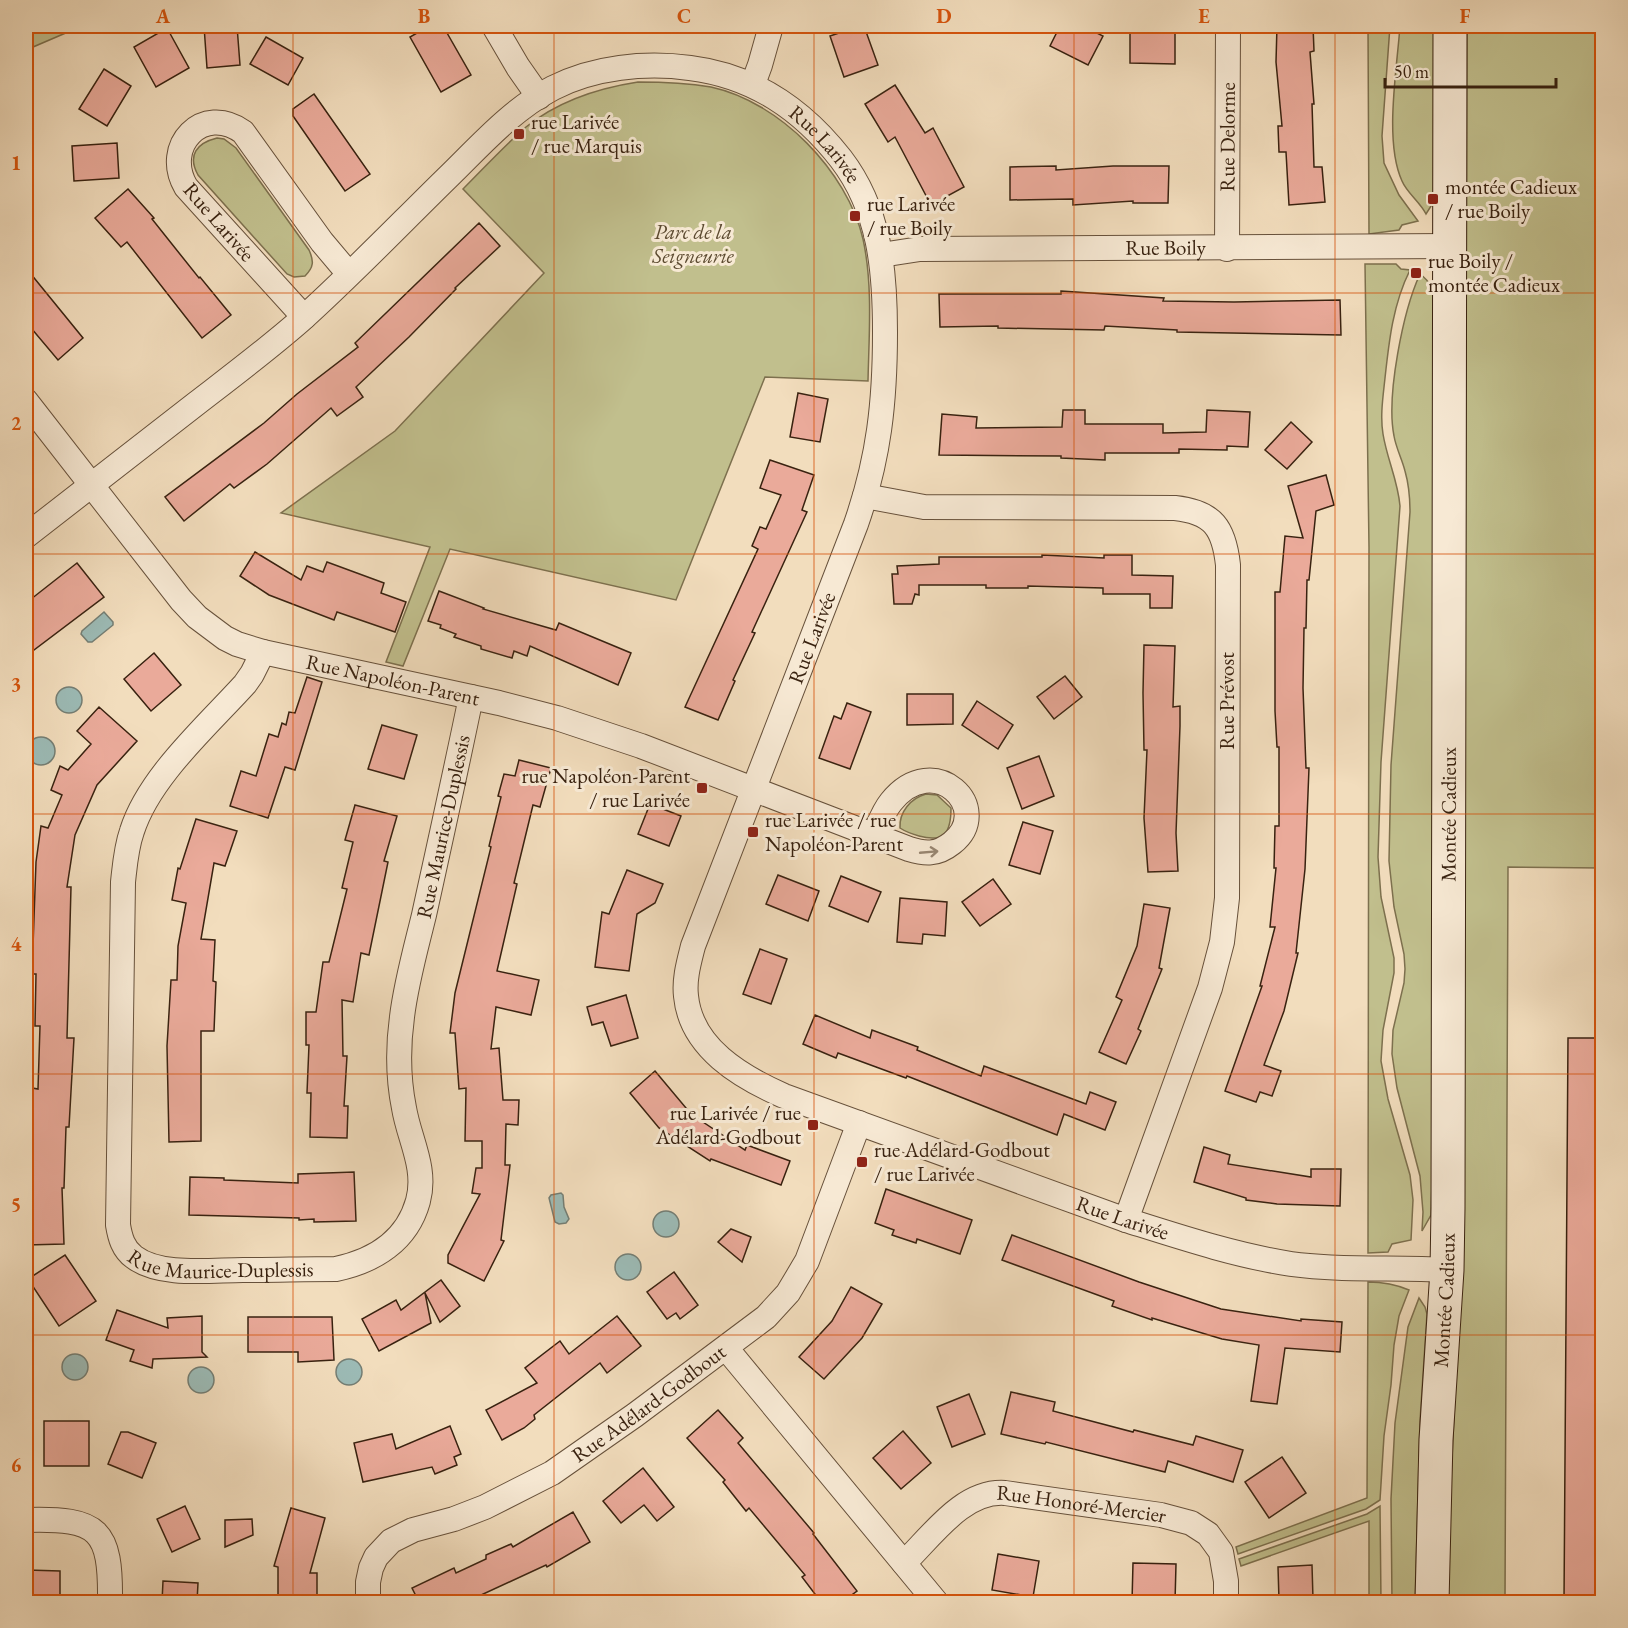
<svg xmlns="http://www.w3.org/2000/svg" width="1628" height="1628" font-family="'EB Garamond',serif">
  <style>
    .green { fill: #c1bf8d; stroke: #7d704e; stroke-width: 1.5 }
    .water { fill: #9cbbb6; stroke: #747e74; stroke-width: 1.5 }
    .building { fill: #eaaa9a; stroke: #392210; stroke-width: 1.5 }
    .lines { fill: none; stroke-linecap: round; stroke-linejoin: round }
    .street-casing { stroke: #67513b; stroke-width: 26 }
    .secondary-casing { stroke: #392210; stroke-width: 35 }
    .street { stroke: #f7e9d4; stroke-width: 24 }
    .secondary { stroke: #f7e9d4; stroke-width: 33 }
    .oneway { stroke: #988672 }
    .grid { fill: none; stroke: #d6540c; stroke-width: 1.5; stroke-opacity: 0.55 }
    .poi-dot { fill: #8f2418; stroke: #f7e9d4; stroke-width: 2 }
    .labels { text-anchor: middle; stroke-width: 6; stroke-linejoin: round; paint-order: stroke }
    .poi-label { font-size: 21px; fill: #392210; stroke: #f7e9d4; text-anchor: start }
    .street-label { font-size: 21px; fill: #392210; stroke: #f7e9d4 }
    .park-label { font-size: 21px; font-style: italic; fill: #5b492f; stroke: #f7e9d4 }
    .neatline { fill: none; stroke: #d6540c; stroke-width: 2 }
    .grid-label { font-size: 20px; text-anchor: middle; font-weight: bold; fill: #d6540c }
  </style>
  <rect width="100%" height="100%" fill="#f2ddbd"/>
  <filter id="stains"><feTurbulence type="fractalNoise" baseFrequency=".00333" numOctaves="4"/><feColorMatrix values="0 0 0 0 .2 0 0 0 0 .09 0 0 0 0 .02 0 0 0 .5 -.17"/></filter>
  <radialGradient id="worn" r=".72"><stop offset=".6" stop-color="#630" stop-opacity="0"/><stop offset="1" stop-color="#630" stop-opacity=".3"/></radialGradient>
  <g class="green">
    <path d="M26 26H82L26 50Z"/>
    <path d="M1368 26H1390L1382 136 1384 163 1399 195 1418 221 1402 225 1399 230 1369 234Z"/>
    <path d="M1400 26H1434V190L1433 203 1426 214C1420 202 1407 193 1402 181 1384 142 1397 69 1400 26Z"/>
    <path d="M1467 26H1602V868L1508 867 1505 1602H1447L1449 1519 1463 1234Z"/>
    <path d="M638 82C662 82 687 83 711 87 780 102 847 171 863 239 873 285 869 334 868 381L765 377 676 600 450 549 403 666 386 662 430 547 281 513 395 431 544 273 463 189C484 168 504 146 526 127 557 102 599 88 638 82Z"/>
    <path d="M217 138 224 139 236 148 309 250C314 261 314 267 305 276L294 277 287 274 198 175C187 155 197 143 217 138Z"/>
    <path d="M1365 264H1396L1401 269 1410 270C1393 304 1389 341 1385 378 1383 397 1380 416 1383 434 1387 459 1398 481 1400 506L1381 762 1378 857 1381 897 1394 958V973L1383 1030 1381 1061 1388 1099 1410 1175 1413 1200 1411 1240 1392 1244 1388 1252 1368 1253 1369 547Z"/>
    <path d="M1420 274C1431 282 1433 290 1434 303L1433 1150 1431 1215 1422 1231 1423 1212 1420 1176 1397 1088 1392 1054 1393 1030 1404 983 1405 969 1404 954 1394 907 1389 861 1391 765 1410 512C1410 497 1409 485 1405 471 1402 459 1396 448 1394 436 1386 396 1403 311 1420 274Z"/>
    <path d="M926 794 937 795 951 808C951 833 944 843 919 836 912 834 906 832 900 828 899 812 911 798 926 794Z"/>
    <path d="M1368 1282C1383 1282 1395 1284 1409 1290L1399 1316 1394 1345 1391 1385 1384 1436 1380 1500 1366 1509 1238 1554 1236 1547 1367 1498Z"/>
    <path d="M1419 1298 1425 1307 1427 1314 1420 1421 1415 1602H1392L1391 1499 1395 1423 1408 1327Z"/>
    <path d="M1380 1506 1381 1602H1369V1521L1241 1566 1239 1559 1367 1514Z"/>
  </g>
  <g class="water">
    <path d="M104 612 113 622V625L92 642H88L81 634 82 631Z"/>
    <circle cx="69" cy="700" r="13"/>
    <circle cx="41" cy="751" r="14"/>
    <path d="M561 1193 563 1195 564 1207 569 1219 566 1223 559 1224 555 1222 549 1198 551 1195Z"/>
    <circle cx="666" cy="1224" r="13"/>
    <circle cx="628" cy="1267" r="13"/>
    <circle cx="75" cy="1367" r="13"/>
    <circle cx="349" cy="1372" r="13"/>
    <circle cx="201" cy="1380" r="13"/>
  </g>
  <g class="building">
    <path d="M204 26H237L240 65 207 68Z"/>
    <path d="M429 26H443L471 75 441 92 410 37Z"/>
    <path d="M860 26H864L878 65 844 77 830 36Z"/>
    <path d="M1060 26H1083L1103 36 1088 65 1050 46Z"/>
    <path d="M1277 26H1313L1314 51 1310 52 1314 104H1312L1314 167H1322L1325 202 1289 205 1286 152H1279L1278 126H1282L1276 62Z"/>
    <path d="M167 28 189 68 156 87 134 47Z"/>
    <path d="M1130 31 1175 32V64L1130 63Z"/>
    <path d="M266 37 303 58 288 85 250 64Z"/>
    <path d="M104 69 131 86 107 126 79 109Z"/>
    <path d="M895 85 925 133 933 128 964 187 931 205 895 137 888 142 865 104Z"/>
    <path d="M314 94 370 174 345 191 293 116V109Z"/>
    <path d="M117 143 119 178 74 181 72 146Z"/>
    <path d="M1056 166V170L1113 166H1169L1168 203H1133V201L1073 205V199L1010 200V167Z"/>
    <path d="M128 189 154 218 152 219 199 278 200 277 231 315 202 338 127 242 121 247 95 218Z"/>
    <path d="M479 223 500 246 455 288 456 289 409 337 356 387 363 397 337 416 331 408 267 464 234 488 230 484 184 521 165 497 264 423 297 394 358 347 355 343Z"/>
    <path d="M26 268 83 338 58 360 26 322Z"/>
    <path d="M1061 291 1164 298 1163 301 1234 302 1340 300 1341 335 1177 332V330L1105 326 1104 330 998 328V326L940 327 939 294H1061Z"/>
    <path d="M798 393 828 399 820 442 790 437Z"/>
    <path d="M1063 410H1085V424H1163V433L1206 432 1207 410 1250 412 1248 447 1227 446V450L1179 449V453H1105V460L1061 458V456L939 455 942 414 977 417 976 428 1062 427Z"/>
    <path d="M1291 422 1312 442 1287 469 1265 450Z"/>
    <path d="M770 460 814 475 802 510 807 512 752 632 755 633 733 680 735 681 718 720 685 707 758 549 752 546 760 527 766 529 781 495 760 488Z"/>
    <path d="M1326 475 1334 505 1316 511 1309 580H1307L1306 628H1304L1303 688 1306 768H1309L1305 869 1296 953H1298L1284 1011 1264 1065 1281 1071 1272 1096 1260 1092 1256 1102 1225 1091 1262 986H1260L1275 927H1270L1276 868H1274L1275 826H1279V747H1277L1275 711V592H1280L1285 536 1303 538 1288 486Z"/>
    <path d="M255 552 301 580 307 566 323 572 327 562 384 583 381 593 406 602 395 632 337 612 334 620 269 595 240 576Z"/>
    <path d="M1042 555 1104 558V555H1132V575L1173 576 1172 608H1150V594H1103V588L1028 586V588H986V585H919V595L915 594 912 604H894L892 574H898L897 566 939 564V557H1042Z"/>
    <path d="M77 563 104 597 26 656V603Z"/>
    <path d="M439 591 484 608 483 609 556 630 559 623 631 653 618 685 530 646 527 656 514 651 512 658 481 649V646L454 637 456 634 440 628 441 625 428 621Z"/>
    <path d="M1144 645 1175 646 1173 707 1180 706V726L1176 833 1178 871 1148 872 1144 818 1147 750H1144L1143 693Z"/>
    <path d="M154 653 181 685 151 711 124 679Z"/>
    <path d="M1065 676 1082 697 1054 719 1037 697Z"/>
    <path d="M307 677 322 682 295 770 285 767 268 818 230 806 241 771 256 776 269 734 278 737 282 723 286 725 289 712 295 713Z"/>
    <path d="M907 694H953V724L907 725Z"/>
    <path d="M977 701 1013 725 998 749 962 725Z"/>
    <path d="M847 703 871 712 850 769 819 758 834 716 841 719Z"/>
    <path d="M99 707 137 741 97 785 75 835 67 887H71L67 1038H74L69 1127H66L64 1188H62L64 1244 26 1245V1145H29L32 1088 38 1089 40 1026H35L36 974H32L36 862 41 826 48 828 62 795 51 790 60 766 68 770 91 744 77 731Z"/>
    <path d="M382 725 417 735 404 779 368 769Z"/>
    <path d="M1039 756 1054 796 1022 809 1007 768Z"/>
    <path d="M519 760 551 768 540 807 533 805 514 883 517 884 497 971 539 980 531 1015 496 1007 491 1049 499 1048 503 1100H519L518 1125 506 1124 505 1165H510L501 1240 504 1241 484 1281 448 1263V1255L480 1194 472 1193 476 1168H482V1141H465L466 1088 459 1089 455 1033H450L455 993 491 847 489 846 501 797 498 796 504 774 515 776Z"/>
    <path d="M650 804 681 816 669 846 638 834Z"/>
    <path d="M355 805 397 816 384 861 388 862 369 955 361 953 353 1002 342 1000 343 1056H347L344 1106H348L347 1138 310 1137 311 1093H307L309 1045H306V1012H316L323 962H329L347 889 342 888 353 842 345 840Z"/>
    <path d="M196 819 237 831 225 866 214 863 201 939 215 940 213 981 216 982 214 1031H201V1141L169 1142 167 1046 171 980H177L178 946 186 903 172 900 178 868 180 869Z"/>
    <path d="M1023 822 1053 831 1040 874 1009 865Z"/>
    <path d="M627 870 663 884 655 903 637 914 629 971 595 967 602 912 609 914Z"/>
    <path d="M778 875 819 891 808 921 766 904Z"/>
    <path d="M841 876 881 892 868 922 829 906Z"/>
    <path d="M993 879 1011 904 980 926 962 902Z"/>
    <path d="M900 898 947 902 945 936 923 934 922 944 897 942Z"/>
    <path d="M1144 904 1170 908 1159 968 1162 969 1138 1029 1141 1031 1126 1064 1099 1052 1122 1000 1116 997 1137 946Z"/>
    <path d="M760 949 787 959 771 1004 743 994Z"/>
    <path d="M626 995 638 1038 611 1046 603 1022 592 1025 587 1007Z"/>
    <path d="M815 1015 870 1038 872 1030 918 1047 917 1050 981 1076 984 1066 1086 1104 1090 1092 1116 1102 1105 1130 1064 1114 1057 1135 907 1076 906 1078 838 1053 836 1058 803 1044Z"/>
    <path d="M1568 1038H1602V1602H1564Z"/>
    <path d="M655 1071 691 1114 745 1150 747 1145 790 1161 781 1185 711 1159 710 1161 659 1128 630 1093Z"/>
    <path d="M1204 1147 1230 1155 1228 1164 1311 1177V1169H1341L1340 1206 1277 1204 1246 1200V1198L1194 1182Z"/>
    <path d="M354 1172 356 1221 314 1222V1219L299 1220V1218L189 1215 190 1177 224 1178V1180L298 1183V1174Z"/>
    <path d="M886 1189 972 1220 960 1254 917 1239 916 1243 892 1235 894 1230 875 1223Z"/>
    <path d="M731 1229 751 1237 742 1262 718 1242Z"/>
    <path d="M1012 1235 1139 1282 1221 1309 1301 1321V1319L1342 1322 1340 1352 1285 1348 1277 1404 1251 1401 1259 1345 1222 1339 1152 1318V1320L1112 1306 1114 1301 1002 1260Z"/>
    <path d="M65 1255 96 1301 59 1326 28 1279Z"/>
    <path d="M674 1272 698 1305 680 1319 676 1313 667 1319 647 1292Z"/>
    <path d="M441 1280 460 1306 440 1322 425 1293 431 1323 379 1351 362 1319 396 1300 401 1310Z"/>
    <path d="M851 1287 882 1304 862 1338 824 1379 799 1357 832 1321Z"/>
    <path d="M117 1310 168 1328 167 1318 202 1316V1352L207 1357 153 1359 152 1368 130 1361 134 1350 106 1340Z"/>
    <path d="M617 1316 641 1346 607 1373 600 1363 534 1415 535 1419 524 1428 502 1440 486 1410 537 1383 525 1368 560 1341 569 1354Z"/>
    <path d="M248 1317H332L334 1360 298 1362V1352H248Z"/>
    <path d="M1011 1392 1055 1402 1053 1411 1133 1432 1134 1430 1193 1445 1196 1436 1243 1450 1233 1482 1168 1461 1165 1472 1046 1442 1045 1444 1001 1434Z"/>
    <path d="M969 1394 985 1434 952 1447 937 1407Z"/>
    <path d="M718 1410 743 1438 738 1443 814 1533 813 1534 857 1591 842 1602H821L802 1577 805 1575 749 1508 746 1511 723 1482 725 1480 687 1438Z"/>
    <rect x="44" y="1421" width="45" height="45"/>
    <path d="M450 1426 461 1454 454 1457 457 1465 435 1474 432 1467 363 1482 354 1443 392 1434 396 1449Z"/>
    <path d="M903 1431 931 1463 901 1489 873 1458Z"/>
    <path d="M121 1432H128L156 1443 142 1478 108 1464Z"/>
    <path d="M1282 1457 1306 1493 1269 1518 1245 1482Z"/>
    <path d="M643 1468 674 1507 657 1521 644 1505 621 1523 603 1501Z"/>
    <path d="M185 1506 200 1539 172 1552 157 1519Z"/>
    <path d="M291 1508 325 1518 310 1573H317V1602H281V1597L278 1598V1567L274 1566Z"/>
    <path d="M573 1512 590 1542 547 1567 546 1565 466 1602H419L412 1588 454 1568 456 1573 486 1559V1555L511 1544 513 1547Z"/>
    <path d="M252 1519 253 1535 225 1547V1520Z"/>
    <path d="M998 1554 1039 1561 1033 1597 992 1590Z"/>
    <path d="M1133 1563 1176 1564 1175 1602H1132Z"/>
    <path d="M1312 1565 1313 1599 1279 1600 1278 1567Z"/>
    <path d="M27 1570 60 1571V1598H55L54 1602H26Z"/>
    <path d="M163 1581 198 1583 197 1602H162Z"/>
  </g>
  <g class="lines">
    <g class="street-casing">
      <g id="street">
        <path d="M494 26 518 67 539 97"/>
        <path d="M753 84 760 65 771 26"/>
        <path id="s1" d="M1227 249 1228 26"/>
        <path id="s2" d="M881 255 920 249 1451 246"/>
        <path d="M304 317 186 187C162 146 203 103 243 132L322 242 349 274"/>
        <path id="s3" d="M26 401 181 600 197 617 225 638 237 644 263 652 499 703 557 718 641 746 909 849C925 854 937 855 952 843 995 809 934 748 891 802 883 812 879 824 874 835"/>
        <path d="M865 496 924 507 1175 508C1213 512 1224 528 1228 565L1227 898 1222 942 1210 988 1126 1220"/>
        <path id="s4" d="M26 536C83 492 140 448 197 403 232 376 268 349 301 320 351 275 398 226 447 178 480 146 511 110 553 88 594 67 645 62 690 68 754 76 802 109 841 159 880 210 885 270 885 332 885 402 879 458 856 524L693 946C689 962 684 979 686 996 691 1048 741 1077 784 1096L1126 1220C1180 1237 1234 1255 1291 1264 1342 1271 1395 1267 1447 1270"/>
        <path id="s5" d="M263 652 252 674 245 684C207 726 149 777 132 831 126 848 125 864 123 882L118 1225C120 1237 123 1249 134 1257 160 1277 211 1270 243 1270 274 1270 305 1269 336 1269 374 1261 407 1241 418 1201 427 1168 409 1139 404 1108 398 1078 398 1046 402 1017 406 983 416 948 424 915 440 842 456 770 471 697"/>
        <path d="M726 1348 936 1602"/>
        <path d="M26 1520C99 1518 111 1529 110 1602"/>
        <path id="s6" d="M904 1563C932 1536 963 1490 1005 1493L1161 1515 1191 1523 1208 1534 1221 1552 1226 1581V1602"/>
        <path id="s7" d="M368 1602V1582L371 1568 376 1557 391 1541 413 1530 454 1519 485 1507 552 1473 635 1415 766 1317 788 1293 807 1261 859 1123"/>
      </g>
    </g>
    <g class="secondary-casing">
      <g id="secondary">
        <path id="s8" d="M1432 1602 1436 1440 1447 1270 1448 1208 1450 26"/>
      </g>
    </g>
    <use href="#street" class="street"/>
    <use href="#secondary" class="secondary"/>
  </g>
  <defs><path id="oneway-shaft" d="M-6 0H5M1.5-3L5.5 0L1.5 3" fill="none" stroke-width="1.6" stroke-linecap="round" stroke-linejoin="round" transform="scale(1.5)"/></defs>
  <use class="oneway" href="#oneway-shaft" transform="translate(929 852) rotate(-5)"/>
  <path class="grid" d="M293 26V1602M554 26V1602M814 26V1602M1074 26V1602M1335 26V1602M26 293H1602M26 554H1602M26 814H1602M26 1074H1602M26 1335H1602"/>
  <g class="poi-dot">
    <rect x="513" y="128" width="12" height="12" rx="3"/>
    <rect x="1427" y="193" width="12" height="12" rx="3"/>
    <rect x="849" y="210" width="12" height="12" rx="3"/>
    <rect x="1410" y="267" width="12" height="12" rx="3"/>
    <rect x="696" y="782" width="12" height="12" rx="3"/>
    <rect x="747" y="826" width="12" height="12" rx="3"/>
    <rect x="807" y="1119" width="12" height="12" rx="3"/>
    <rect x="856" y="1156" width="12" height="12" rx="3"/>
  </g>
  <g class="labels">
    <g class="poi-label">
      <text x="531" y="129">rue Larivée<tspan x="531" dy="24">/ rue Marquis</tspan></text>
      <text x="1445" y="194">montée Cadieux<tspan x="1445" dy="24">/ rue Boily</tspan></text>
      <text x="867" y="211">rue Larivée<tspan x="867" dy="24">/ rue Boily</tspan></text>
      <text x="1428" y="268">rue Boily /<tspan x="1428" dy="24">montée Cadieux</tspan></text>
      <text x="690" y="783" text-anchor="end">rue Napoléon-Parent<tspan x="690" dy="24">/ rue Larivée</tspan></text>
      <text x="765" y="827">rue Larivée / rue<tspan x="765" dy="24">Napoléon-Parent</tspan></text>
      <text x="801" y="1120" text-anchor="end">rue Larivée / rue<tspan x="801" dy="24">Adélard-Godbout</tspan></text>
      <text x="874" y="1157">rue Adélard-Godbout<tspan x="874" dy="24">/ rue Larivée</tspan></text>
    </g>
    <g class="street-label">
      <text dy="7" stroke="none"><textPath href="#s1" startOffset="112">Rue Delorme</textPath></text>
      <text dy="7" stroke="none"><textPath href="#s4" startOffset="993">Rue Larivée</textPath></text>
      <text transform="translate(219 222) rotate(49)" y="7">Rue Larivée</text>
      <text dy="7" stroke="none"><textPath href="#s2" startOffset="285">Rue Boily</textPath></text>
      <text transform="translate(812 638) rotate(-69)" y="7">Rue Larivée</text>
      <text dy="7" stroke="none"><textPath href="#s3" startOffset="484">Rue Napoléon-Parent</textPath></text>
      <text transform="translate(1227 701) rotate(-90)" y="7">Rue Prévost</text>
      <text dy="7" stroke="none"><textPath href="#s8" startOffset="788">Montée Cadieux</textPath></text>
      <text dy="7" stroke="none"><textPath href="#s5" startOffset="1354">Rue Maurice-Duplessis</textPath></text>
      <text dy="7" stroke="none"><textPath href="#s4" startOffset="2402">Rue Larivée</textPath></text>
      <text dy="7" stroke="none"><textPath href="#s5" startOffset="744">Rue Maurice-Duplessis</textPath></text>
      <text dy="7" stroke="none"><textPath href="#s8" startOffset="302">Montée Cadieux</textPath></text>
      <text dy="7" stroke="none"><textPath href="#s7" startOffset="363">Rue Adélard-Godbout</textPath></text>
      <text dy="7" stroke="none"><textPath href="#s6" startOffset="204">Rue Honoré-Mercier</textPath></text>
    </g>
    <g class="park-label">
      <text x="693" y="239">Parc de la<tspan x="693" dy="24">Seigneurie</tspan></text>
    </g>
  </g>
  <rect width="1628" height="1628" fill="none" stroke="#f2ddbd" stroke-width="66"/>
  <path d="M1385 78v9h171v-9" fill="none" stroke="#392210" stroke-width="3"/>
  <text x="1394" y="78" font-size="18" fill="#392210" stroke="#f7e9d4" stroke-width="4.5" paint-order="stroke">50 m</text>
  <rect x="33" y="33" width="1562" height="1562" class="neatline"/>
  <g class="grid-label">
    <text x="163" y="23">A</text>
    <text x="424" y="23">B</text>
    <text x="684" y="23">C</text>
    <text x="944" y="23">D</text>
    <text x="1204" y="23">E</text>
    <text x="1465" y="23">F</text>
    <text x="16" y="170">1</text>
    <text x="16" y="430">2</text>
    <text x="16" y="691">3</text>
    <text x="16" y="951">4</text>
    <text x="16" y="1211">5</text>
    <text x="16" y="1472">6</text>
  </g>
  <rect width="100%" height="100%" filter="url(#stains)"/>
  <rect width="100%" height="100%" fill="url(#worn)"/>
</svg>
